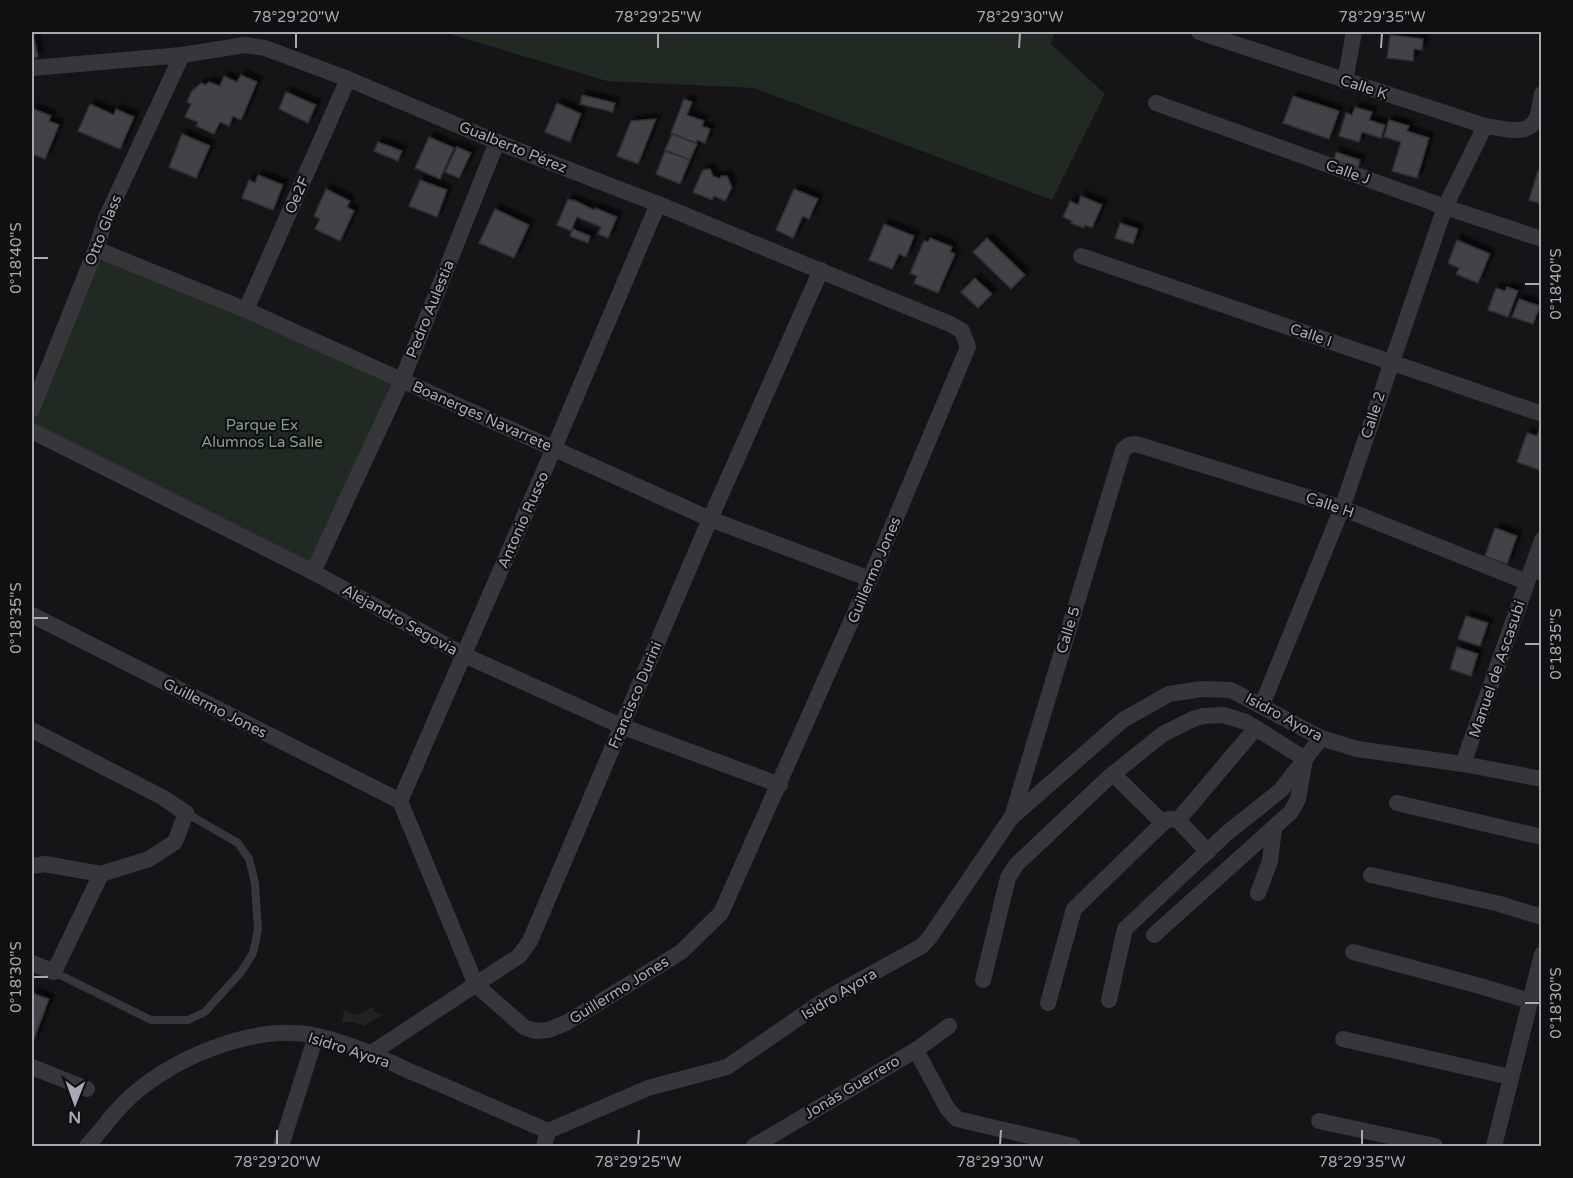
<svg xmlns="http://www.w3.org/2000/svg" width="1573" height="1178" font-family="'Varela Round',sans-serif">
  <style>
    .built { fill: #222123 }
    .green { fill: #212923 }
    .building { fill: #424246; stroke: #302f32; stroke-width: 1.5; filter: url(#shadow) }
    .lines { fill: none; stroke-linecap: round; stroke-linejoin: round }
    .service { stroke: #37363b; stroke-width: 8 }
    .minor { stroke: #37363b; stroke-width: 16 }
    .ticks { fill: none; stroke: #a8a9b5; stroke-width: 2 }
    .labels { text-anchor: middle; stroke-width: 4.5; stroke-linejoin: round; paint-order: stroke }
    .street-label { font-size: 15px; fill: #a8a9b5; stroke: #101011 }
    .park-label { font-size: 15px; fill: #819f89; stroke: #101011 }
    .neatline { fill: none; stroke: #a8a9b5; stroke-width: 2 }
    .ticks-label { font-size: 15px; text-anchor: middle; fill: #a8a9b5 }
  </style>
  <defs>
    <filter id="shadow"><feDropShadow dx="5" dy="-5" stdDeviation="1.5" flood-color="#0009"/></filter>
  </defs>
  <rect width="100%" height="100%" fill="#151517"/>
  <path class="built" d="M374 1006 373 1011 382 1015 364 1026 354 1022H342L344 1010 357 1015Z"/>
  <g class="green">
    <path d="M443 32H1055L1051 44 1105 94 1052 200 754 88 607 81Z"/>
    <path d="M98 258 402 380 313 572 32 431V410Z"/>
  </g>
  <g class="building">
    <path d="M1390 35 1423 39 1422 50 1414 49 1413 61 1387 58Z"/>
    <path d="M34 39 38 57 32 59V40Z"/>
    <path d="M241 75 257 82 241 120 233 116 229 126 220 122 214 134 196 126 198 122 185 117 191 104 187 102 192 91 201 83 205 85 209 82 220 86 224 76 237 82Z"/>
    <path d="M286 92 316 105 308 123 279 109Z"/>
    <path d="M582 95 615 103 613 112 580 104Z"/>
    <path d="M1293 96 1339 111 1329 139 1283 123Z"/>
    <path d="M684 99 692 102 687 115 704 121 702 126 710 129 705 143 697 140 696 143 671 133Z"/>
    <path d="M557 103 581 114 570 142 545 132Z"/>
    <path d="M90 104 114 115 116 109 134 117 120 149 78 131Z"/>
    <path d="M1355 107 1372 112 1369 120 1385 125 1381 138 1362 132 1359 142 1339 136 1346 113 1352 115Z"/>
    <path d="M34 109 51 116 49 121 59 125 45 159 32 154V112Z"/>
    <path d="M656 119 638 164 617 156 631 121Z"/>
    <path d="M1389 120 1409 126 1407 131 1429 138 1417 178 1392 171 1401 142 1384 137Z"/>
    <path d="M182 134 210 146 196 178 169 167Z"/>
    <path d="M672 134 697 144 690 160 665 150Z"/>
    <path d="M429 137 454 148 440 179 415 168Z"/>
    <path d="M378 142 402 151 398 161 374 151Z"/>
    <path d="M457 147 471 153 459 178 445 172Z"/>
    <path d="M665 151 690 160 680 184 656 174Z"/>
    <path d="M1336 152 1360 160 1358 168 1334 160Z"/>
    <path d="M710 169 713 176 720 179 721 176H727L732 187 725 201 714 196 712 200 693 192 703 170Z"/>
    <path d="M1538 171 1542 172V197L1539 203 1529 200Z"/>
    <path d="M258 175 283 185 273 210 242 198 249 180 255 183Z"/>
    <path d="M420 180 447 190 437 217 409 206Z"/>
    <path d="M326 189 350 201 347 207 354 211 340 241 315 229 320 219 314 216Z"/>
    <path d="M794 189 818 199 809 219 803 216 793 238 776 230Z"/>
    <path d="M1081 196 1102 205 1092 228 1085 225 1084 228 1071 223 1072 221 1063 217 1070 201 1078 205Z"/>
    <path d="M568 199 574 201V200L594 210 595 208 617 217 608 238 598 234 601 227 577 217 571 231 557 225Z"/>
    <path d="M495 209 529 225 514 258 479 243Z"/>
    <path d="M1120 223 1138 229 1133 244 1115 238Z"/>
    <path d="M884 224 914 236 906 257 899 254 892 269 869 260Z"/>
    <path d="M573 229 590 236 588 243 570 236Z"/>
    <path d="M930 238 952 247 950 252 955 254 938 293 914 283 917 276 910 273 924 241 928 242Z"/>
    <path d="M987 238 1025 275 1011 289 973 252Z"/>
    <path d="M1457 240 1490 254 1478 283 1456 274 1459 268 1448 263Z"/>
    <path d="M975 278 992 294 978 308 961 292Z"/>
    <path d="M1507 287 1518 291 1508 317 1488 310 1496 288 1505 291Z"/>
    <path d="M1519 299 1540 306 1533 324 1512 317Z"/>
    <path d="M1539 430 1542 431V471L1517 462 1527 433 1537 436Z"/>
    <path d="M1495 528 1517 536 1507 564 1485 556Z"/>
    <path d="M1466 616 1488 623 1480 646 1458 639Z"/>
    <path d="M1457 647 1478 654 1471 676 1450 669Z"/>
    <path d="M32 993 49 999 33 1042 32 1041Z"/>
  </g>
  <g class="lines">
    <g class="service">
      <path d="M1530 572 1542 577"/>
      <path d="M54 972 151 1020H188L205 1012 241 972 253 953 258 930 255 883 249 859 238 843 186 813"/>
    </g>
    <g class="minor">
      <path d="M1199 32 1485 126C1502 128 1529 138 1537 117 1540 110 1540 101 1542 94"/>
      <path d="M32 68 182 55 245 45 265 48 348 79 497 142 658 204 950 324 962 331 968 347 870 579 721 913 681 952 566 1023 548 1030 535 1031 524 1027 476 985 400 801 32 615"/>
      <path d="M1345 81 1354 32"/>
      <path d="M1156 103 1445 207 1542 239"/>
      <path d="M96 249 246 310 710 519 870 579"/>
      <path d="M1081 256 1542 414"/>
      <path d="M246 310 348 79"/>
      <path d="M32 409 96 249 106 218 182 55"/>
      <path d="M32 431 313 572 464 655 621 726 780 785"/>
      <path d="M313 572 402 380 497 142"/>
      <path d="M1262 705 1342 508 1445 207 1485 126"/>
      <path d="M32 730 162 797 186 813 175 842 149 859 101 874 45 864 32 866"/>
      <path d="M1463 764 1542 540"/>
      <path d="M1113 774 1163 823"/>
      <path d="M400 801 554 448 658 204"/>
      <path d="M1397 803 1542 837"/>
      <path d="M1012 817 1123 450 1129 445 1136 444 1342 508 1527 582"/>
      <path d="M1178 820 1256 728"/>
      <path d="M1371 875 1500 904 1542 917"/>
      <path d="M1258 893 1270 861 1274 828"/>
      <path d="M1353 952 1480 986 1530 1001"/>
      <path d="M32 963 54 972 101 874"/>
      <path d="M983 980 1008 878 1016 865 1108 778 1163 734 1193 719 1203 716 1223 715 1246 722 1305 759 1298 799 1291 812 1154 935"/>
      <path d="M1109 1000 1125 929 1227 833 1281 790 1321 738"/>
      <path d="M1048 1003 1074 909 1163 823 1169 819 1178 820 1208 852"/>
      <path d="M1343 1039 1510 1077"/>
      <path d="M916 1050 947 1108 957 1119 1073 1146"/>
      <path d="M370 1054 519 956 530 941 710 519 821 270"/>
      <path d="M32 1067 87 1089"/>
      <path d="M1319 1121 1435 1146"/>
      <path d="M87 1146C99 1133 110 1118 122 1105 165 1060 254 1022 317 1036 350 1043 383 1059 414 1073 459 1092 503 1112 548 1131L648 1088 727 1067 826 999 922 946 930 937 1011 818 1123 720 1169 694 1202 689 1231 690 1321 738 1357 749 1463 764 1542 779"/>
      <path d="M281 1146 316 1036"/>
      <path d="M544 1146 548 1131"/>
      <path d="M754 1146 916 1050 949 1026"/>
      <path d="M1494 1146 1542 954"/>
    </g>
  </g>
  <path class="ticks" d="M296 48V33M658 48V33M1019 48 1020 33M1381 48 1382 33M33 258H48M1525 284H1540M33 618H48M1525 644H1540M33 977H48M1525 1003H1540M277 1145V1130M638 1145 639 1130M1000 1145 1001 1130M1362 1145V1130"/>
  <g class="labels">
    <g class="street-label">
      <text transform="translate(1364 87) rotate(18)" y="5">Calle K</text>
      <text transform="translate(513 147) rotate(22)" y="5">Gualberto Pérez</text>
      <text transform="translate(1348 172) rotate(20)" y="5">Calle J</text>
      <text transform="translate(297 195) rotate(-66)" y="5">Oe2F</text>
      <text transform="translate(103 230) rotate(-68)" y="5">Otto Glass</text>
      <text transform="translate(430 309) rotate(-68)" y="5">Pedro Aulestia</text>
      <text transform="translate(1311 335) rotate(19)" y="5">Calle I</text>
      <text transform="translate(1373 415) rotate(-72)" y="5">Calle 2</text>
      <text transform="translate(482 416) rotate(24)" y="5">Boanerges Navarrete</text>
      <text transform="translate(1330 505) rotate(19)" y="5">Calle H</text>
      <text transform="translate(523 520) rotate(-66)" y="5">Antonio Russo</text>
      <text transform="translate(874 570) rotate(-67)" y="5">Guillermo Jones</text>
      <text transform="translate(400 620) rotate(29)" y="5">Alejandro Segovia</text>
      <text transform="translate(1068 630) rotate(-73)" y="5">Calle 5</text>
      <text transform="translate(1497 669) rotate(-71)" y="5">Manuel de Ascasubi</text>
      <text transform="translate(635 695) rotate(-67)" y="5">Francisco Durini</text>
      <text transform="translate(215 708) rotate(27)" y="5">Guillermo Jones</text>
      <text transform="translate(1284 717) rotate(28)" y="5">Isidro Ayora</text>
      <text transform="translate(619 990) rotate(-32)" y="5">Guillermo Jones</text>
      <text transform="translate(839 994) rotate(-31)" y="5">Isidro Ayora</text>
      <text transform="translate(349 1050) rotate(18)" y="5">Isidro Ayora</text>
      <text transform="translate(852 1087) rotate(-31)" y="5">Jonás Guerrero</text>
    </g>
    <g class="park-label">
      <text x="262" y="430">Parque Ex<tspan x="262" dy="17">Alumnos La Salle</tspan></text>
    </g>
  </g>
  <rect width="1573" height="1178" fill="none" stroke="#101011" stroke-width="66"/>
  <g transform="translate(75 1103) rotate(181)" stroke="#101011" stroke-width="4.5" paint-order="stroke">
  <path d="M0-4.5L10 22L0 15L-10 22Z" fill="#a8a9b5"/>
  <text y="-9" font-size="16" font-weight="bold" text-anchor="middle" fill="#a8a9b5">N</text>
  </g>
  <rect x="33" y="33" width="1507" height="1112" class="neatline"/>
  <g class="ticks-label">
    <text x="296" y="22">78°29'20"W</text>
    <text x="658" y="22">78°29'25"W</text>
    <text x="1020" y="22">78°29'30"W</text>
    <text x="1382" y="22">78°29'35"W</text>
    <text transform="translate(16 258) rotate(-90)" y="5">0°18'40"S</text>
    <text transform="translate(1556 284) rotate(-90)" y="5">0°18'40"S</text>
    <text transform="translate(16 618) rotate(-90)" y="5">0°18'35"S</text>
    <text transform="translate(1556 644) rotate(-90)" y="5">0°18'35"S</text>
    <text transform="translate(16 977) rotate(-90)" y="5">0°18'30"S</text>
    <text transform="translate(1556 1003) rotate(-90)" y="5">0°18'30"S</text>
    <text x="277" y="1167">78°29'20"W</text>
    <text x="638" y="1167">78°29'25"W</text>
    <text x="1000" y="1167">78°29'30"W</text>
    <text x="1362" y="1167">78°29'35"W</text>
  </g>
</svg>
